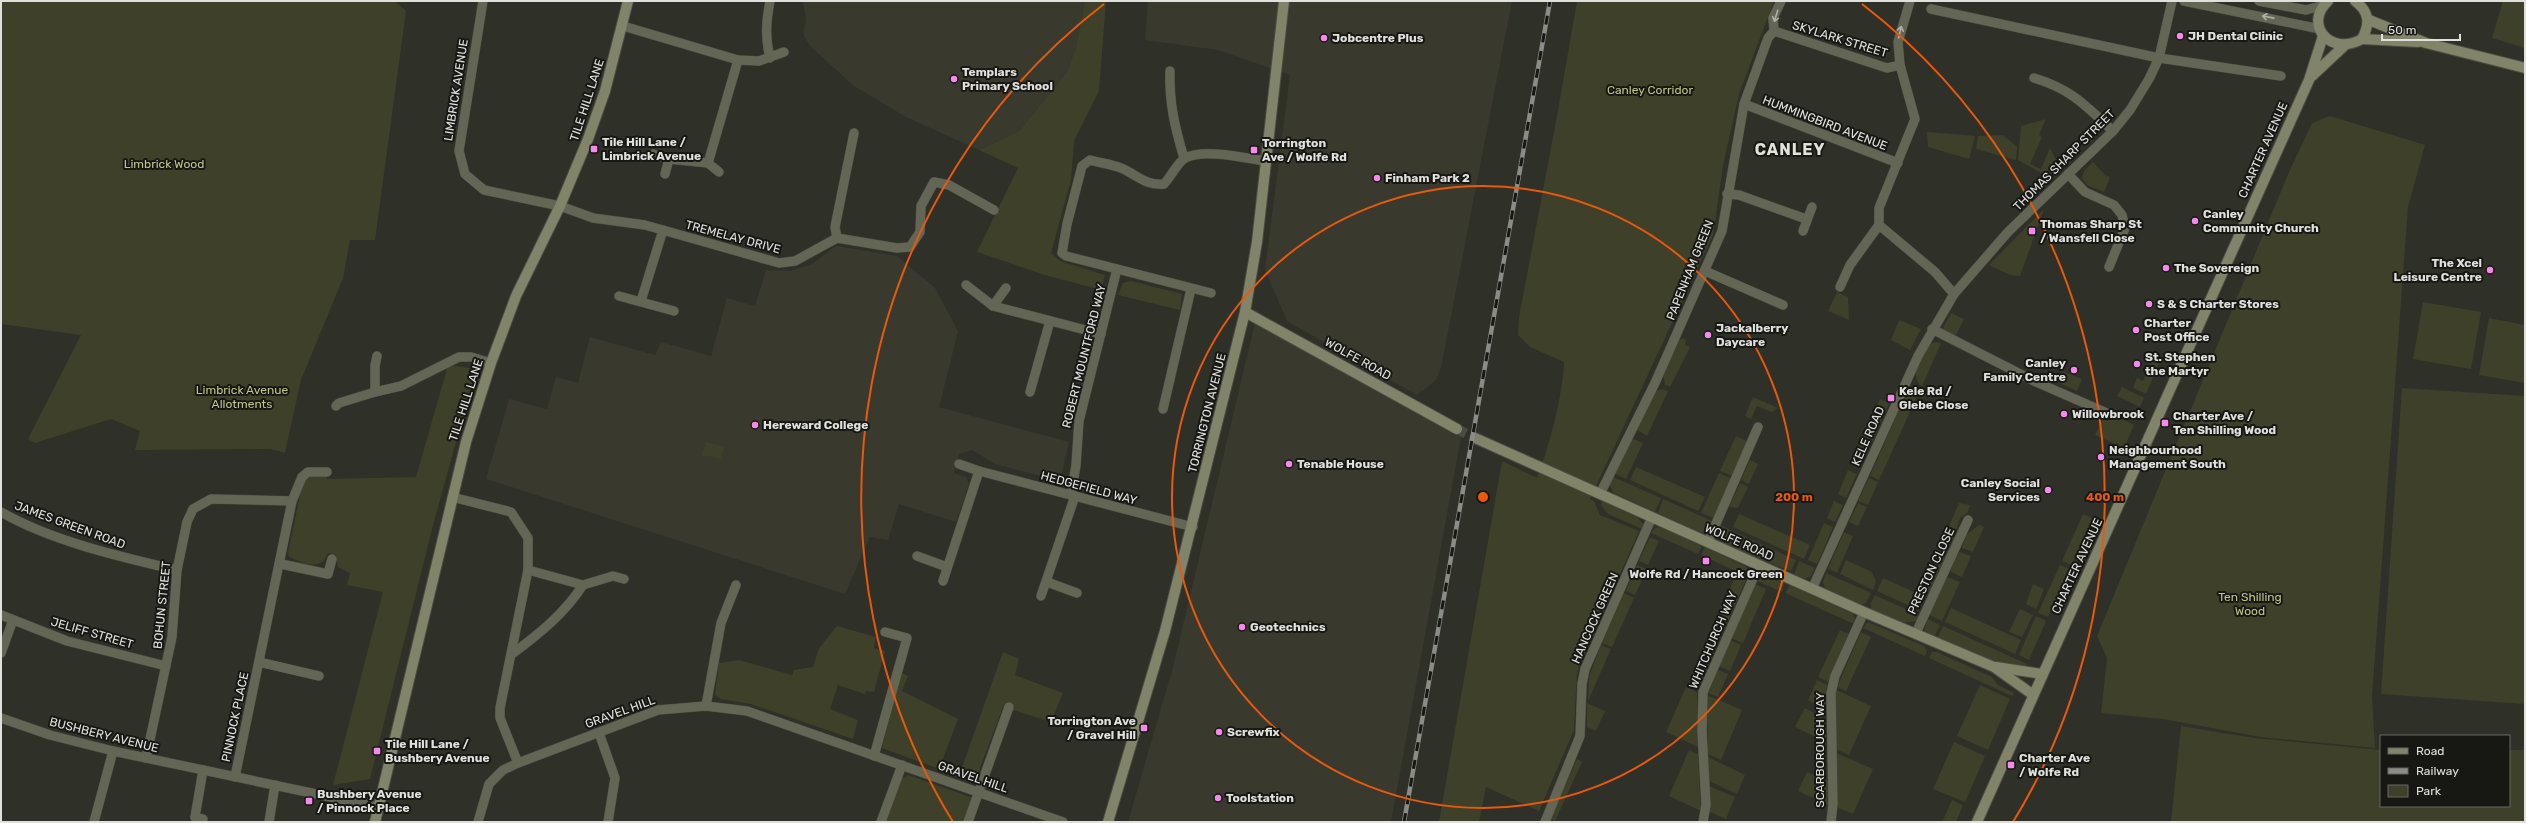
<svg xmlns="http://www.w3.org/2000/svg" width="2526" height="823" font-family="Rubik,sans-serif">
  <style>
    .built { fill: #393a2d }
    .green { fill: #3e4029 }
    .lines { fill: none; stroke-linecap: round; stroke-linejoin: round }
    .secondary-tunnel { stroke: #4a4b43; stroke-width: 10; stroke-dasharray: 10 5; stroke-linecap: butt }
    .street-casing { stroke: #4b4c45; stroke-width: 10 }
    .secondary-casing { stroke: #4b4c45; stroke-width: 12 }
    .street { stroke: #646655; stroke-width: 9 }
    .secondary { stroke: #818469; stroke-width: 10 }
    .rail-casing { stroke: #8b8c85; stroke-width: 4.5 }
    .rail { stroke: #171714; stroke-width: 3; stroke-dasharray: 9; stroke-linecap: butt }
    .oneway { stroke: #aeb0a6 }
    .ring { fill: none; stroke: #e8590c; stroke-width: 2 }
    .poi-dot { fill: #f788ec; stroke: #171714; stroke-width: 1.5 }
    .labels { text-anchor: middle; stroke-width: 4; stroke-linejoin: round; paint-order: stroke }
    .poi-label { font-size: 12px; font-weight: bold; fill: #e0e1dc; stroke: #171714; text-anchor: start }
    .street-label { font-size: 12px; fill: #e0e1dc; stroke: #171714 }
    .park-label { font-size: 12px; fill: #c1c783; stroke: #171714 }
    .district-label { font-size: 16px; font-weight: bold; letter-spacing: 1px; fill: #e1e2d8; stroke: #171714 }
    .centre { fill: #e8590c; stroke: #171714; stroke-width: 2 }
    .ring-label { font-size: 12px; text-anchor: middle; font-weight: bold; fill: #e8590c; stroke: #171714; stroke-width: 4; stroke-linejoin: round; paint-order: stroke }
  </style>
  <rect width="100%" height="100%" fill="#2f3028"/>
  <g class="built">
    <path d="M803 1H1085L1076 47 1067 72 1019 131 979 150 906 117 854 86 810 46 803 34 806 20Z"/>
    <path d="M1148 1H1512L1441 368 1436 380 1417 395 1287 321 1265 270 1290 75 1218 50 1145 40Z"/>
    <path d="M836 246 897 256 935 288 958 331 939 407 1069 442 1060 481 995 464 972 450 959 454 954 473 966 477 969 484 956 522 899 504 888 540 870 537 845 594 486 479 509 399 547 409 556 377 578 383 590 337 655 355 661 342 711 356 727 298 755 306 766 270 791 271 812 264Z"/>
    <path d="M1255 323 1461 437 1391 822H1128L1173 667Z"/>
  </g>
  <g class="green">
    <path d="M1 1H395L406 11 375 240H350L343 278 301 380 285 453 270 449 135 450 140 431 111 419 35 443 28 439 81 335 1 324Z"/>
    <path d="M1085 1H1106L1099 91 1074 141 1071 180 1051 253 1060 261 1105 275 1101 290 1045 275 977 252 1018 168 979 150 1019 131 1067 72 1076 47Z"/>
    <path d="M1577 1H1774L1739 94 1723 166 1713 235 1590 499 1594 501 1600 515 1639 531 1577 672 1574 730 1539 811 1486 787 1479 822H1439L1502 461 1537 478C1550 443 1562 399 1564 362L1530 347 1518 335 1519 317 1557 116Z"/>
    <path d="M2503 1H2525V48L2492 38Z"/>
    <path d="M2330 116 2425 145 2408 207 2372 697 2375 748 2260 737 2163 719 2101 713 2107 658 2097 636 2289 172 2312 123Z"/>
    <path d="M2046 119 2039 135 2042 137 2030 164 2041 169 2050 148 2060 168 2050 178 2018 160 2021 126Z"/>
    <path d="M1927 132 1975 136 1969 159 1928 147Z"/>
    <path d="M2003 135 2017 147 2016 160 1976 149 1978 136Z"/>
    <path d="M2093 162 2105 175 2110 177 2104 192 2087 185 2082 178 2084 171Z"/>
    <path d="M2044 209 2020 276 2010 275 1989 265Z"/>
    <path d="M1131 281 1182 294 1180 310 1118 295 1123 283Z"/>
    <path d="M1837 292 1848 297 1849 320 1828 311Z"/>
    <path d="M2423 302 2481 312 2471 369 2413 359Z"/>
    <path d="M1951 313 1964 319 1955 337 1945 332 1943 328Z"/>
    <path d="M2489 318 2525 325V383L2479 375Z"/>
    <path d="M1899 320 1921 329 1910 350 1891 340Z"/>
    <path d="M1682 338 1686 340 1685 345 1690 347 1670 387 1665 385 1663 373 1678 341Z"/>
    <path d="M1935 342 1941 343 1922 386C1907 378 1923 346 1935 342Z"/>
    <path d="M2153 359 2160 361 2146 394 2133 388 2137 378 2143 381Z"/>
    <path d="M448 365 476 369 432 529 370 779 333 785 383 592 347 585 350 573 338 567 336 555 328 553 323 562 314 565 306 564 289 557 288 552 303 481 308 475 327 474V479L416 477Z"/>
    <path d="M2062 371 2082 379 2077 391 2057 382Z"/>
    <path d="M2122 387 2144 398 2140 407 2117 396Z"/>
    <path d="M2402 388 2525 396V704L2381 694Z"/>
    <path d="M1663 389 1668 391 1647 436 1636 429 1655 391Z"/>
    <path d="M1911 391 1919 392 1879 480 1870 476 1905 396Z"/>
    <path d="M1753 397 1778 408 1772 412 1757 406 1751 419 1745 416Z"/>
    <path d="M1880 399 1889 403 1861 466 1852 462Z"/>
    <path d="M2111 413 2134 425 2124 448 2095 435 2103 419 2108 421Z"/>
    <path d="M1736 436 1749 442 1733 476 1720 471Z"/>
    <path d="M1631 438 1643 443 1626 479 1614 473Z"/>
    <path d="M706 442 724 447 721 459 702 455Z"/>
    <path d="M1750 460 1758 464 1749 484 1741 480Z"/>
    <path d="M1636 467 1705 497 1698 511 1630 480Z"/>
    <path d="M1848 470 1857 474 1846 498 1838 494Z"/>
    <path d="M1719 473 1732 479 1714 518 1701 513Z"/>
    <path d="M1613 477 1661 498 1655 512 1614 493 1609 485Z"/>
    <path d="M1869 478 1878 482 1868 505 1858 501Z"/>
    <path d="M1740 483 1748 487 1738 508 1729 507Z"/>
    <path d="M1663 499 1712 521 1705 533 1700 532 1658 513Z"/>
    <path d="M1602 501 1637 517 1643 524 1642 529 1608 514 1601 505Z"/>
    <path d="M1834 501 1843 505 1835 522 1827 518Z"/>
    <path d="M1858 503 1867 507 1858 526 1849 522Z"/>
    <path d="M1959 503 1970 505 1968 512 1960 518 1952 544 1943 540Z"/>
    <path d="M1739 514 1810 545 1804 559 1733 527Z"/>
    <path d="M2083 514 2092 518 2071 565 2062 561Z"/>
    <path d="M1824 523 1833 527 1817 564 1808 560Z"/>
    <path d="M1720 525 1765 546 1759 559C1745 552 1713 546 1720 525Z"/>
    <path d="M1979 525 1984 527 1973 552 1962 548 1966 535Z"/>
    <path d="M1661 527 1702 546 1698 554 1651 533 1655 528Z"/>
    <path d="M1844 532 1853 536 1837 573 1828 569Z"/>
    <path d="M1650 537 1659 541 1648 565 1639 561Z"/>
    <path d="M1941 545 1950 549 1940 570 1931 566Z"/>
    <path d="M1705 547 1745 566 1749 571 1748 577 1701 555Z"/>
    <path d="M1768 547 1796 560 1791 571 1762 560Z"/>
    <path d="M1960 552 1971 556 1962 577 1951 572 1950 569 1958 553Z"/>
    <path d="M1846 560 1872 572 1876 582 1873 590 1840 574Z"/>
    <path d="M1799 561 1815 568 1810 577 1805 579 1794 575Z"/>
    <path d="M1637 565 1647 569 1635 595 1626 591Z"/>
    <path d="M2060 565 2070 569 2048 617 2038 613Z"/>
    <path d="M1930 568 1939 572 1929 593 1921 590Z"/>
    <path d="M1826 573 1871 593 1866 603 1861 605 1825 588 1823 582Z"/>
    <path d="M1736 575 1746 580 1722 634 1712 629Z"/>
    <path d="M1760 575H1766L1784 583 1782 592 1757 581Z"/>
    <path d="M1947 577 1960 582 1942 621 1929 615Z"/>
    <path d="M1883 578 1916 593 1910 606 1877 591Z"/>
    <path d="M1755 584 1766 589 1743 643 1731 638Z"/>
    <path d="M2033 584 2044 589 2036 609 2026 604Z"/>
    <path d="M1790 585 1853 614 1855 618 1854 624 1785 593Z"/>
    <path d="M1624 593 1634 598 1612 647 1602 643Z"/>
    <path d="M1875 595 1919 615 1917 621 1903 623 1872 610 1870 605Z"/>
    <path d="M1951 608 2021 640 2015 654 1945 622Z"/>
    <path d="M2020 609 2033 615 2022 637 2009 632Z"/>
    <path d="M2036 616 2046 621 2029 660 2019 655Z"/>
    <path d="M1928 619 1940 625 1934 637 1924 630Z"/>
    <path d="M1868 622 1924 646 1927 651 1925 656 1863 628Z"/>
    <path d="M837 626 876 637 874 648 885 651 874 692 866 691 865 694 838 685 830 709 858 720 853 739 751 704 721 699 715 695 719 663 739 660 792 675 794 670 813 667 819 648Z"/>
    <path d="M1943 626 2027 664 2023 671 2006 663 2000 666 1937 639Z"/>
    <path d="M1840 630 1849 634 1828 682 1818 677Z"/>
    <path d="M1711 632 1721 637 1700 684 1689 679Z"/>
    <path d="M1861 632 1871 637 1846 691 1837 687Z"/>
    <path d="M1730 640 1741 645 1730 671 1719 666Z"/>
    <path d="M1601 645 1611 649 1588 701 1589 677Z"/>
    <path d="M1003 652 1019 659 1015 675 1063 693 1051 722 1003 707 975 781 944 771 945 765 961 770Z"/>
    <path d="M1932 652H1937L1992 677 1998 685 2014 693 2012 696 1929 658Z"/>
    <path d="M1718 670 1728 674 1718 697 1708 693Z"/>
    <path d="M901 672 908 676 902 691 958 719 939 769 882 748Z"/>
    <path d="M1817 680 1827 685 1825 709 1808 700Z"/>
    <path d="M1980 685 2010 699 1988 750 1957 736Z"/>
    <path d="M1686 687 1697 692 1698 747 1666 732Z"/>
    <path d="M1836 690 1871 706 1849 755 1836 749Z"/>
    <path d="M1707 695 1742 710 1721 760 1708 754Z"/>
    <path d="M1587 703 1605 711 1596 731 1587 727Z"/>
    <path d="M1805 708 1825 719 1826 742 1795 727Z"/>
    <path d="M2181 726 2254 738 2381 750V806H2509V750H2525V822H2171Z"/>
    <path d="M1954 742 1985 756 1965 802 1933 789Z"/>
    <path d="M1689 750 1698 754 1701 811 1669 796Z"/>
    <path d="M1836 753 1873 769 1853 814 1838 808Z"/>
    <path d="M1708 757 1745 775 1737 794 1709 781Z"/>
    <path d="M1577 759 1582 762 1555 821 1550 819Z"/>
    <path d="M1807 772 1828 781V805L1798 791Z"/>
    <path d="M908 775 973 798 966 822H885L902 778Z"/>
    <path d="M1709 786 1735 797 1726 819 1710 812Z"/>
    <path d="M1952 800 1963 805 1956 822H1942Z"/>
  </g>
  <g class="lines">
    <path class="secondary-tunnel" d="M1457 429 1475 438"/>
    <g class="street-casing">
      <g id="street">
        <path d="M483 1 459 151 465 174 484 190 560 206 593 218 645 225 779 263 795 261 837 238 897 248 910 247 920 232 921 206 934 182 949 185 994 210"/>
        <path d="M770 1C766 22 765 37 770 58"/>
        <path d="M1910 1 1898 42 1900 65 1915 119 1879 208V225L1935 272 1954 294"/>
        <path d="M2184 1 2320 29"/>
        <path d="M2259 1 2306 10 2324 5"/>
        <path d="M1931 9 2159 58 2281 76"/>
        <path d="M623 26 738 60 759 61 784 52"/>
        <path d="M1774 31 1887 68 1900 65"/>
        <path d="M1170 71C1169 103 1175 128 1184 158"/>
        <path d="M2034 78C2071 89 2085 105 2113 131"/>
        <path d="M1744 104 1898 163"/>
        <path d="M653 154 669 159 708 163 738 60"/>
        <path d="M708 163 719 172"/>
        <path d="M665 174 669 159"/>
        <path d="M2068 174 2085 192 2114 205 2122 215 2125 228 2109 267"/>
        <path d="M1727 194 1739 195 1806 219"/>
        <path d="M1803 231 1812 207"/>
        <path d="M837 238 835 227 854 133"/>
        <path d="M1705 271 1783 305"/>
        <path d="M966 285 993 306 1101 334"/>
        <path d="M1840 287 1850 265 1879 225"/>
        <path d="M1211 293 1066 256 1062 253 1067 224 1082 166 1090 160C1100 163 1111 164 1121 168 1136 174 1145 186 1164 184 1171 177 1177 163 1185 158 1204 148 1244 158 1265 161"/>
        <path d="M619 296 674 311"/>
        <path d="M641 301 663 230"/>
        <path d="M993 306 1006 288"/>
        <path d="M1932 329 2036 382 2107 413"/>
        <path d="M377 356 375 366V392L401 386 459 357H471L491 363"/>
        <path d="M1030 392 1050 321"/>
        <path d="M336 406 339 403 375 392"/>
        <path d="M1163 409 1191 289"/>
        <path d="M959 464 979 471"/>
        <path d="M1600 494 1655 383 1722 231 1744 104 1768 38 1774 31 1773 18 1781 1"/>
        <path d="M1071 495 1076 465 1079 421 1117 269"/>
        <path d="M452 497 511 512 528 538V570L500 708V718L518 763"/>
        <path d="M1 512C51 541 121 557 177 570"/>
        <path d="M1708 542 1758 427"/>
        <path d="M917 556 947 567"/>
        <path d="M281 564 328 574 332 559"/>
        <path d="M943 581 979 471 1193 527"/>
        <path d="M1047 582 1077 593"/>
        <path d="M583 585 613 576 624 579"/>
        <path d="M1812 589 1918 356 1954 294 2008 232 2113 131 2130 110 2149 79 2159 58 2172 1"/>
        <path d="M1041 596 1075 496"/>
        <path d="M1 615 67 641 166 666"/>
        <path d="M1916 633 1968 520"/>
        <path d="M1 653 13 620"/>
        <path d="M512 654C539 634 565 613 583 585L528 570"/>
        <path d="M259 662 319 676"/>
        <path d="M706 706 721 623 736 585"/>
        <path d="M1 718 50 735 113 751 378 807"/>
        <path d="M599 733 615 778 608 822"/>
        <path d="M874 756 907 638 885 632"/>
        <path d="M146 758 172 637 177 570 187 522 193 509 211 499 292 501"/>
        <path d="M235 777 292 501 302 477 308 472H327"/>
        <path d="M203 819 195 817 203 770"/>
        <path d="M94 822 113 751"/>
        <path d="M269 822 275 785"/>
        <path d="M478 822 489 784 503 770 518 763 658 710 706 706 747 711 1063 822"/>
        <path d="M881 822 902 765"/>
        <path d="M968 822 1009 707"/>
        <path d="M1545 822 1580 736 1582 684 1585 669 1652 517"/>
        <path d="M1703 822 1706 805 1702 731 1703 692 1759 565"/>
        <path d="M1831 822 1833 804 1831 693 1835 676 1864 612"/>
      </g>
    </g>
    <g class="secondary-casing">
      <g id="secondary">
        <path d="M2328 1C2303 24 2330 57 2362 39 2370 24 2370 12 2355 1"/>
        <path d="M2369 20 2426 43 2525 68"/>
        <path d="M2362 39 2418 42"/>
        <path d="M2312 76 2344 46"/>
        <path d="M1245 312 1457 429"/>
        <path d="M1475 438 1864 612 1994 667 2032 694"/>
        <path d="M1996 667 2042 674"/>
        <path d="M375 822 466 442 491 363 516 296 560 206 588 139 605 91 628 1"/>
        <path d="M1108 822 1165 631 1245 312 1257 242 1284 1"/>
        <path d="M1977 822C2087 575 2198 327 2309 80L2323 36"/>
      </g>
    </g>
    <use href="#street" class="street"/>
    <use href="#secondary" class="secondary"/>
    <g class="rail-casing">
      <path id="rail" d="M1404 822 1550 1"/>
    </g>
    <use href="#rail" class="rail"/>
  </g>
  <defs><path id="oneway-shaft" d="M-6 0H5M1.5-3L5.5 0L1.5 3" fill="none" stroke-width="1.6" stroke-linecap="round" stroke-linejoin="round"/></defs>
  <g class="oneway">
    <use href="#oneway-shaft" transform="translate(1776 16) rotate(107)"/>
    <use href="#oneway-shaft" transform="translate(2268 17) rotate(-169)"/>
    <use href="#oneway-shaft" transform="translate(1900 32) rotate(-78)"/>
  </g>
  <g class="ring">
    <circle cx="1483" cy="497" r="311"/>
    <path d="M953 822A622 622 0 0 1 1104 4M1862 4A622 622 0 0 1 2013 822"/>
  </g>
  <g class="poi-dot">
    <circle cx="2180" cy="36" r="4"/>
    <circle cx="1324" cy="38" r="4"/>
    <circle cx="954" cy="79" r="4"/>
    <rect x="590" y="145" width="8" height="8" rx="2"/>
    <rect x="1250" y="146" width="8" height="8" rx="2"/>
    <circle cx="1377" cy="178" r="4"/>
    <circle cx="2195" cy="221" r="4"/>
    <rect x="2028" y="227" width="8" height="8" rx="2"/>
    <circle cx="2166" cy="268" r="4"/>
    <circle cx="2490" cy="270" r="4"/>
    <circle cx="2149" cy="304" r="4"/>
    <circle cx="2136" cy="330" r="4"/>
    <circle cx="1708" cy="335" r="4"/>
    <circle cx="2137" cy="364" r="4"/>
    <circle cx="2074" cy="370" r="4"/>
    <rect x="1887" y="394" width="8" height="8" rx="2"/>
    <circle cx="2064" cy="414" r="4"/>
    <rect x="2161" y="419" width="8" height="8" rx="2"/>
    <circle cx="755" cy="425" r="4"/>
    <circle cx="2101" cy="457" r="4"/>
    <circle cx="1289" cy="464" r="4"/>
    <circle cx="2048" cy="490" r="4"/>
    <rect x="1702" y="557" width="8" height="8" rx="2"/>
    <circle cx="1242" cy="627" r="4"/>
    <rect x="1140" y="724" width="8" height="8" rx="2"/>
    <circle cx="1219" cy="732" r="4"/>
    <rect x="373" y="747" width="8" height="8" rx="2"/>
    <rect x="2007" y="761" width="8" height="8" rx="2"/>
    <circle cx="1218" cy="798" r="4"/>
    <rect x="305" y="797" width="8" height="8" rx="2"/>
  </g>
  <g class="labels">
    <g class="poi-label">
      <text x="2188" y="40">JH Dental Clinic</text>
      <text x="1332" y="42">Jobcentre Plus</text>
      <text x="962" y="76">Templars<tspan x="962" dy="14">Primary School</tspan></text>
      <text x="602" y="146">Tile Hill Lane /<tspan x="602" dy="14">Limbrick Avenue</tspan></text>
      <text x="1262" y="147">Torrington<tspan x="1262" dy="14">Ave / Wolfe Rd</tspan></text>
      <text x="1385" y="182">Finham Park 2</text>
      <text x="2203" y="218">Canley<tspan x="2203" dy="14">Community Church</tspan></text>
      <text x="2040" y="228">Thomas Sharp St<tspan x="2040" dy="14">/ Wansfell Close</tspan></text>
      <text x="2482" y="267" text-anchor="end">The Xcel<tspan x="2482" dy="14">Leisure Centre</tspan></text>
      <text x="2174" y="272">The Sovereign</text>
      <text x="2157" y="308">S &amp; S Charter Stores</text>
      <text x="2144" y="327">Charter<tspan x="2144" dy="14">Post Office</tspan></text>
      <text x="1716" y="332">Jackalberry<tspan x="1716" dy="14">Daycare</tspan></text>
      <text x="2145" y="361">St. Stephen<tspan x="2145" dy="14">the Martyr</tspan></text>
      <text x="2066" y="367" text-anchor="end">Canley<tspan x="2066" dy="14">Family Centre</tspan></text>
      <text x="1899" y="395">Kele Rd /<tspan x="1899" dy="14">Glebe Close</tspan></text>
      <text x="2072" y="418">Willowbrook</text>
      <text x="2173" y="420">Charter Ave /<tspan x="2173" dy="14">Ten Shilling Wood</tspan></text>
      <text x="763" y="429">Hereward College</text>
      <text x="2109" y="454">Neighbourhood<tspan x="2109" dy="14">Management South</tspan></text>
      <text x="1297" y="468">Tenable House</text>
      <text x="2040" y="487" text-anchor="end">Canley Social<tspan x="2040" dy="14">Services</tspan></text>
      <text x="1706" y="578" text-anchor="middle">Wolfe Rd / Hancock Green</text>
      <text x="1250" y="631">Geotechnics</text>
      <text x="1136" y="725" text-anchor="end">Torrington Ave<tspan x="1136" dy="14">/ Gravel Hill</tspan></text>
      <text x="1227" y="736">Screwfix</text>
      <text x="385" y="748">Tile Hill Lane /<tspan x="385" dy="14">Bushbery Avenue</tspan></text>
      <text x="2019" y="762">Charter Ave<tspan x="2019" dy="14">/ Wolfe Rd</tspan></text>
      <text x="317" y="798">Bushbery Avenue<tspan x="317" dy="14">/ Pinnock Place</tspan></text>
      <text x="1226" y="802">Toolstation</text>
    </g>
    <g class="street-label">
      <text transform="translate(1840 39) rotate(17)" y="4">SKYLARK STREET</text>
      <text transform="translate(456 90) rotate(-81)" y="4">LIMBRICK AVENUE</text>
      <text transform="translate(587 100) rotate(-72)" y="4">TILE HILL LANE</text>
      <text transform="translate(1825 123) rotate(21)" y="4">HUMMINGBIRD AVENUE</text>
      <text transform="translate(2263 150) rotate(-66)" y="4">CHARTER AVENUE</text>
      <text transform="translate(2064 160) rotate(-45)" y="4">THOMAS SHARP STREET</text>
      <text transform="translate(733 237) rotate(15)" y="4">TREMELAY DRIVE</text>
      <text transform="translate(1690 270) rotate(-68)" y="4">PAPENHAM GREEN</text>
      <text transform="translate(1084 356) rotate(-76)" y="4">ROBERT MOUNTFORD WAY</text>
      <text transform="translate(1358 359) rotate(29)" y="4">WOLFE ROAD</text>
      <text transform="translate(466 400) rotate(-72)" y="4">TILE HILL LANE</text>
      <text transform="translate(1207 413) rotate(-76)" y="4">TORRINGTON AVENUE</text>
      <text transform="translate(1868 436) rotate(-66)" y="4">KELE ROAD</text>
      <text transform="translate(1089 488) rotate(15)" y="4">HEDGEFIELD WAY</text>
      <text transform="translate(70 525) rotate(20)" y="4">JAMES GREEN ROAD</text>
      <text transform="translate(1739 542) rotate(24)" y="4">WOLFE ROAD</text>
      <text transform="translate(2077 566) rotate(-65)" y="4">CHARTER AVENUE</text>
      <text transform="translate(1931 571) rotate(-65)" y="4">PRESTON CLOSE</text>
      <text transform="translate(162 605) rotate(-84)" y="4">BOHUN STREET</text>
      <text transform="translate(1595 618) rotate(-66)" y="4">HANCOCK GREEN</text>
      <text transform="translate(92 633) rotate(16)" y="4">JELIFF STREET</text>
      <text transform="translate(1713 640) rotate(-67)" y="4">WHITCHURCH WAY</text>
      <text transform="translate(620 712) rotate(-20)" y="4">GRAVEL HILL</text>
      <text transform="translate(235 717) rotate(-78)" y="4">PINNOCK PLACE</text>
      <text transform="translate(104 735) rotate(14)" y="4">BUSHBERY AVENUE</text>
      <text transform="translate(1820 750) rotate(-90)" y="4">SCARBOROUGH WAY</text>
      <text transform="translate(973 777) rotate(19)" y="4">GRAVEL HILL</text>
    </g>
    <g class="park-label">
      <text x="1650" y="94">Canley Corridor</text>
      <text x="164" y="168">Limbrick Wood</text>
      <text x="242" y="394">Limbrick Avenue<tspan x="242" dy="14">Allotments</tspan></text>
      <text x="2250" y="601">Ten Shilling<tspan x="2250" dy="14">Wood</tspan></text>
    </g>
    <g class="district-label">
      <text x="1790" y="155">CANLEY</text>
    </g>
  </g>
  <circle cx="1483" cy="497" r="6" class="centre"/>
  <g class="ring-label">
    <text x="1794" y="501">200 m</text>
    <text x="2105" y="501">400 m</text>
  </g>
  <rect width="2526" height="823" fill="none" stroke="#e0e1dc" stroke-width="4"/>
  <rect x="2380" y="735" width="130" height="72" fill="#171714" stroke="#676864"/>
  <rect x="2388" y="748" width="20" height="6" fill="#818469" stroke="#676864"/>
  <text x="2416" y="755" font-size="12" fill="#e0e1dc">Road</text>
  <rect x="2388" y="768" width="20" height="6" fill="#8b8c85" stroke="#676864"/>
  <text x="2416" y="775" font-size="12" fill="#e0e1dc">Railway</text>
  <rect x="2388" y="785" width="20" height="12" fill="#3e4029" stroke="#676864"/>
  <text x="2416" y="795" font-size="12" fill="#e0e1dc">Park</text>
  <path d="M2382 34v6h78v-6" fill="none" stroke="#e0e1dc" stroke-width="2"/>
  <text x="2388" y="34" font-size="12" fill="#e0e1dc" stroke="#171714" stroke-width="3" paint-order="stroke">50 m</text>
</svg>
